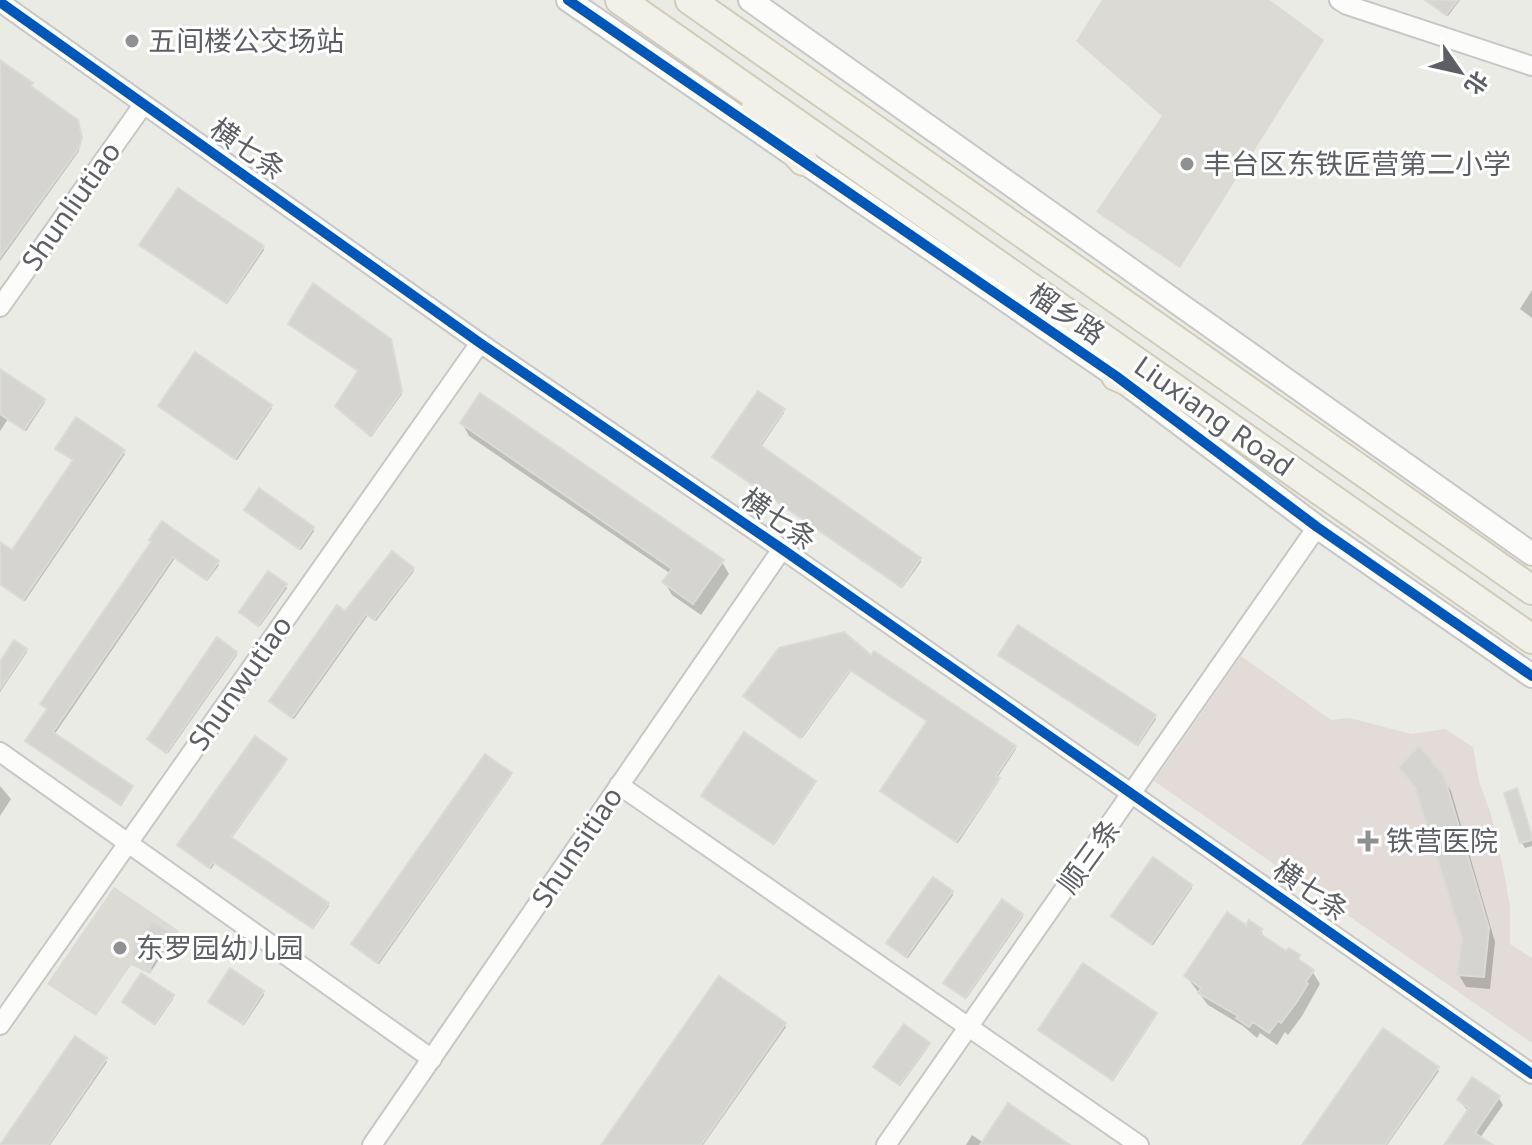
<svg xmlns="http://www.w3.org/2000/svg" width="1532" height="1145" font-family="'Noto Sans','Noto Sans SC',sans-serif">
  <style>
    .education { fill: #dbdad5 }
    .medical { fill: #e3dbd7 }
    .shadow { fill: #0003 }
    .building { fill: #d5d4d1; stroke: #dadad6; stroke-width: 2 }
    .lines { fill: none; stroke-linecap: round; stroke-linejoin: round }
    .minor-casing { stroke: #c7c7c7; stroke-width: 22 }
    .tertiary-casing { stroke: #c7c7c7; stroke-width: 26 }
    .primary-casing { stroke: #d0ccb7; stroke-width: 32 }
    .minor { stroke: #fcfcfb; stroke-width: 18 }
    .tertiary { stroke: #fcfcfb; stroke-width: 22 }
    .primary { stroke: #f1f1e9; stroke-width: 28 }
    .cycleway-casing { stroke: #fff; stroke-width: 15 }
    .cycleway { stroke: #0057b8; stroke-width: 10 }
    .poi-dot { fill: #8e9091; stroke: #fff; stroke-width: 3 }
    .labels { text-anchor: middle; stroke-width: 6; stroke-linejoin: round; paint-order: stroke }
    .poi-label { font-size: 28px; fill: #5c5f63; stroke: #fff; text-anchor: start }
    .street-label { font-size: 28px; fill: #5c5f63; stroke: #fff }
  </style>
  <rect width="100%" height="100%" fill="#ebebe6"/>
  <g class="education">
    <path d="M1102 0H1270L1324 40 1180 268 1096 212 1162 116 1076 41Z"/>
    <path d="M114 887 179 931 150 974 131 965 96 1016 47 984Z"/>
  </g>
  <path class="medical" d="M1241 656 1331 720 1350 718 1411 734 1445 729 1473 747 1479 781 1491 814 1503 868 1510 905V944L1532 958V1043L1154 781Z"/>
  <g class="shadow">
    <path d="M1426 0H1460L1448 16Z"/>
    <path d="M0 62 76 122 81 132 79 151 0 261Z"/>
    <path d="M143 247H263L264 250 227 304Z"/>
    <path d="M1532 290V318L1520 309Z"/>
    <path d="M292 326 391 343 402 394 371 437 339 409 359 372Z"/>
    <path d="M0 371 45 402 26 431 8 419 0 431Z"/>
    <path d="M270 406 272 408 237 460 162 409Z"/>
    <path d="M783 410 784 413 760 448 920 559 921 562 902 588 716 459Z"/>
    <path d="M462 423 722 562 729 574 701 615 672 595 665 583 671 574 469 436Z"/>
    <path d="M59 451 123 452 125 454 25 601 0 584V544L12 552 74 461Z"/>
    <path d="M246 510 313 528 314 531 301 550Z"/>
    <path d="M153 543 219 565 207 581 175 558 54 735 131 787 132 789 121 806 29 743Z"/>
    <path d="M412 569 414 571 376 621 368 615 294 719 272 703 346 614Z"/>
    <path d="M285 586 287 588 260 626 243 614Z"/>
    <path d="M26 650 27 652 0 692V661L2 662Z"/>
    <path d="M235 653 237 655 168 753 150 741Z"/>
    <path d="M1002 657 1155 717 1156 719 1138 746Z"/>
    <path d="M872 658 1016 749 997 778 999 781 958 843 884 793 929 722 851 671 802 738 746 698Z"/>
    <path d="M285 760 286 762 231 839 328 904 329 906 313 929 215 863 211 869 181 847Z"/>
    <path d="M1401 767 1443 778 1451 791 1495 942 1490 989 1466 987 1459 975 1464 938 1419 793Z"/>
    <path d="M510 774 511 776 379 964 354 946 353 944Z"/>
    <path d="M814 782 815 784 774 845 705 798Z"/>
    <path d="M0 786 11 799 0 816Z"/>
    <path d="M1506 794 1532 837V846L1525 848 1522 843Z"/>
    <path d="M1191 886 1192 888 1153 945 1115 919Z"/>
    <path d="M952 893 953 895 908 958 890 945Z"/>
    <path d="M1022 915 1023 917 966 999 947 985Z"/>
    <path d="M1246 928 1260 930 1266 940 1287 954 1298 957 1303 965 1312 971 1320 984 1302 1016 1288 1035 1285 1032 1277 1045 1260 1033 1257 1038 1243 1026 1208 1005 1186 976Z"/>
    <path d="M171 936 173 938 152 969 133 955Z"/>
    <path d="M263 992 264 995 244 1025 212 1004Z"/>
    <path d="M172 997 173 999 155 1025 124 1002Z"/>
    <path d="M1155 1014 1156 1016 1113 1081 1040 1030Z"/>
    <path d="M784 1024 786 1027 703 1145H604Z"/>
    <path d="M928 1044 929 1046 900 1086 877 1069Z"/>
    <path d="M106 1060 107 1062 50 1145H3Z"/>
    <path d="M1437 1069 1439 1071 1387 1145H1304Z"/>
    <path d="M1498 1097 1503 1105 1480 1138 1489 1145H1447L1469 1112 1459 1100Z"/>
    <path d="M972 1135 984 1143 1055 1138 1057 1135 1070 1145H966Z"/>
  </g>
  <g class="building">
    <path d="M1425 0H1458L1446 15Z"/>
    <path d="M0 60 33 83 31 86 78 120 82 138 79 148 0 257Z"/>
    <path d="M178 188 264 246 226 303 139 245Z"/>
    <path d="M313 283 391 339 402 391 370 436 335 406 358 371 288 324Z"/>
    <path d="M195 352 272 405 235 459 158 406Z"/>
    <path d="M0 369 45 399 24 430 0 414Z"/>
    <path d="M758 391 785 409 760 445 921 558 901 587 712 457Z"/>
    <path d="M480 393 724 560 693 604 662 582 672 569 460 423Z"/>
    <path d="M76 417 125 450 23 600 0 584V542L12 550 73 460 55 449Z"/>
    <path d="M259 488 314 527 299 549 244 510Z"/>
    <path d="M162 521 219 561 206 580 173 557 53 732 133 786 120 805 25 741 47 709 40 704 151 542 149 540Z"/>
    <path d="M392 551 414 568 374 620 366 614 292 718 269 701 337 605 345 611Z"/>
    <path d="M268 571 287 584 258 626 239 612Z"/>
    <path d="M1018 625 1156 715 1137 745 998 655Z"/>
    <path d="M844 632 871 655 874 651 1016 746 996 776 1000 778 956 842 880 791 927 721 850 670 800 738 743 696 779 648Z"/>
    <path d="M217 637 237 652 166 753 147 739Z"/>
    <path d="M14 640 27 649 0 689V662Z"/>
    <path d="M744 732 816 781 773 844 701 796Z"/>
    <path d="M255 736 287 759 231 837 329 903 312 928 213 862 209 868 177 845Z"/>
    <path d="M1419 746 1444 776 1489 928 1484 977 1457 975 1462 938 1415 787 1399 767Z"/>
    <path d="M485 754 512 773 377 963 351 944Z"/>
    <path d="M1517 788 1532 836V840L1520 843 1504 793Z"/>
    <path d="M1153 857 1192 885 1151 944 1111 916Z"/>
    <path d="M933 877 953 891 906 957 886 943Z"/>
    <path d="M1002 899 1023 914 965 998 943 983Z"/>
    <path d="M1227 912 1246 925 1249 920 1262 929 1259 933 1286 951 1289 948 1300 955 1298 959 1314 970 1306 982 1308 984 1296 1003 1281 1023 1278 1021 1269 1033 1253 1022 1249 1027 1236 1018 1238 1016 1198 993 1201 988 1184 976Z"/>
    <path d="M153 921 173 934 150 968 131 954Z"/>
    <path d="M1083 963 1157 1013 1112 1080 1038 1030Z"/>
    <path d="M230 968 264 991 243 1024 208 1002Z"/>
    <path d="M141 973 174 995 154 1024 122 1002Z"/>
    <path d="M719 976 786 1023 701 1145H601Z"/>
    <path d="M904 1024 930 1043 899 1085 873 1067Z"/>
    <path d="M1383 1028 1439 1067 1385 1145H1302Z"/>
    <path d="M75 1036 107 1058 48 1145H0Z"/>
    <path d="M1472 1077 1500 1096 1475 1133 1493 1145H1444L1469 1108 1457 1100Z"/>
    <path d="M1008 1103 1070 1145H980Z"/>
  </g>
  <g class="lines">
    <g class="minor-casing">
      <g id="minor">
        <path d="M1339 0 1347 5 1532 66"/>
        <path d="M0 2 480 343 782 549 1532 1074"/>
        <path d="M0 307 143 105"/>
        <path d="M0 752 432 1059"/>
        <path d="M619 785 1139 1145"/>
        <path d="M0 1025 480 343"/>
        <path d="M372 1145 782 549"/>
        <path d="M886 1145 1317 527"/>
      </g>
    </g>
    <g class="tertiary-casing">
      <g id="tertiary">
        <path d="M568 0 1116 376 1317 527 1532 676"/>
        <path d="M750 0 1532 554"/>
      </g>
    </g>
    <g class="primary-casing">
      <g id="primary">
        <path d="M620 0 1532 639"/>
        <path d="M690 0 1532 590"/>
        <path d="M756 108 803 161"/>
        <path d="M1116 376 1170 400"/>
      </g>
    </g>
    <use href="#minor" class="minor"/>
    <use href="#tertiary" class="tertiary"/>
    <use href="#primary" class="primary"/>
    <g class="cycleway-casing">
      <g id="cycleway">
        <path d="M568 0 1116 376 1317 527 1532 676"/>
        <path d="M0 2 480 343 782 549 1532 1074"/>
      </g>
    </g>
    <use href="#cycleway" class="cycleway"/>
  </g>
  <g class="poi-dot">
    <circle cx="132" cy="41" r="8"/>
    <circle cx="1187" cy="164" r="8"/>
    <path d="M1364 829h8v8h8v8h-8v8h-8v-8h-8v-8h8z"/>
    <circle cx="120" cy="948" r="8"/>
  </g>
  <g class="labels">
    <g class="poi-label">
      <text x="148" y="51">五间楼公交场站</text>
      <text x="1203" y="174">丰台区东铁匠营第二小学</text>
      <text x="1386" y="851">铁营医院</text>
      <text x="136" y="958">东罗园幼儿园</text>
    </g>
    <g class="street-label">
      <text transform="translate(248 149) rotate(35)" y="10">横七条</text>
      <text transform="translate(71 206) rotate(-55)" y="10">Shunliutiao</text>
      <text transform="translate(1067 314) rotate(34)" y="10">榴乡路</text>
      <text transform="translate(1214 416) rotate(35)" y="10">Liuxiang Road</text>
      <text transform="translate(779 519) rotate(35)" y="10">横七条</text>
      <text transform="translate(240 683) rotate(-55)" y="10">Shunwutiao</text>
      <text transform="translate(577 847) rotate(-56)" y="10">Shunsitiao</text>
      <text transform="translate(1089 856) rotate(-54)" y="10">顺三条</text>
      <text transform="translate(1311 890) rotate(35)" y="10">横七条</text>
    </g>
  </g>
  <g transform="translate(1460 72) rotate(124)" stroke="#ffffff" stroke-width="6" paint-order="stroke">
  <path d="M0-6L14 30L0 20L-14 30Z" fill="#5c5f63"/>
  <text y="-12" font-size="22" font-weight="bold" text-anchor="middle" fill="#5c5f63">北</text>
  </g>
</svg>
